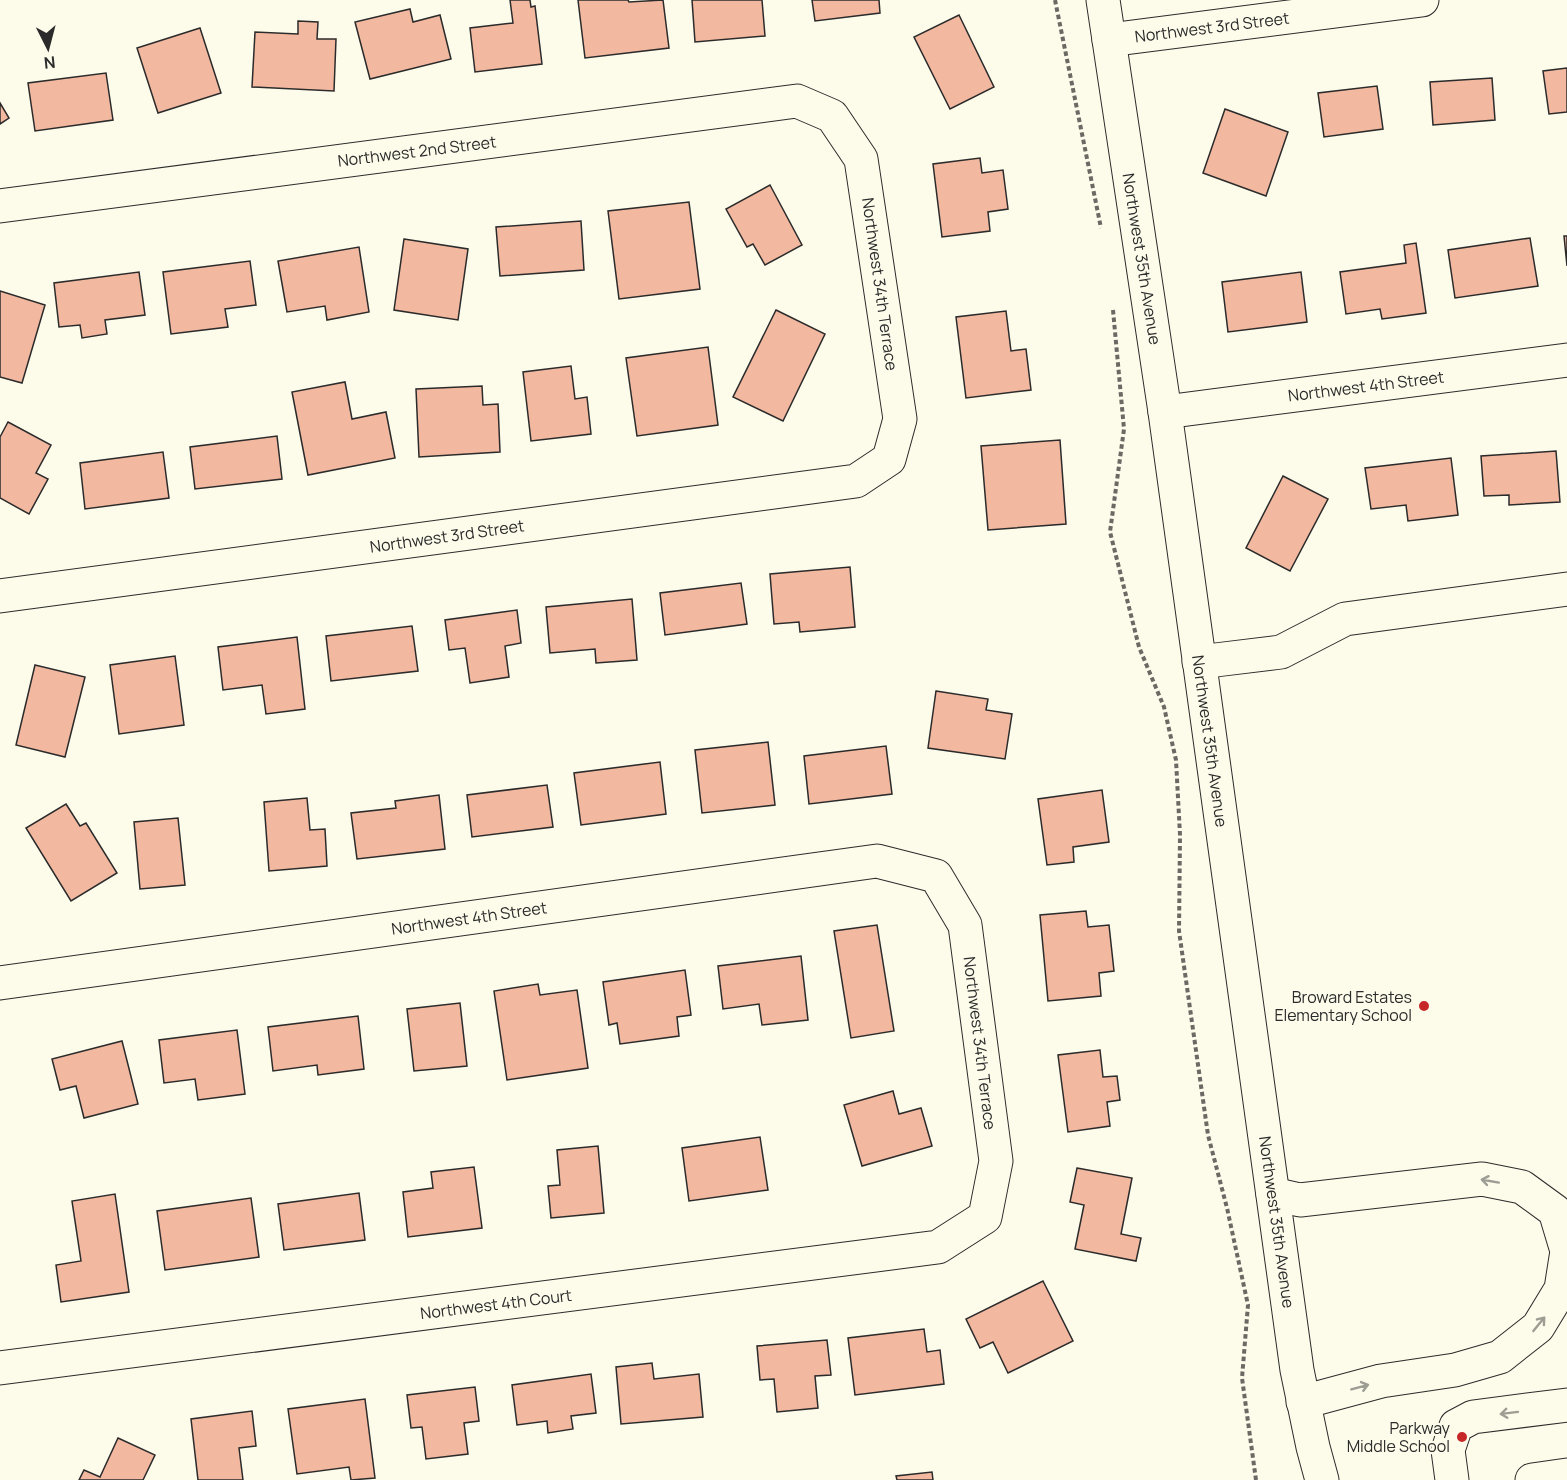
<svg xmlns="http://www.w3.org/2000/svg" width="1567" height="1480" font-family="Manrope,sans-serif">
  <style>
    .building { fill: #f2b8a0; stroke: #2b2b2b; stroke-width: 1.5 }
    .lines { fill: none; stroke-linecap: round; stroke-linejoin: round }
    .minor-casing { stroke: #2b2b2b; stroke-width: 35 }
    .path { stroke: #6a6964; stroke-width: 4; stroke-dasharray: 4.5 3; stroke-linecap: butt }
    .minor { stroke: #fdfbea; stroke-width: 33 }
    .oneway { stroke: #9e9d94 }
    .poi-dot { fill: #c62828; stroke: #fdfbea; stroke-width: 2 }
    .labels { text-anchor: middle; stroke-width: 4.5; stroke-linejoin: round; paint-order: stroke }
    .street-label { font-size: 16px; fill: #2b2b2b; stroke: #fdfbea }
    .poi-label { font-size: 16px; fill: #2b2b2b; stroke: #fdfbea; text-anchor: end }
  </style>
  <rect width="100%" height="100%" fill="#fdfbea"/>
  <g class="building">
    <path d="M510 0H530L531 7 535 6 542 64 475 72 470 28 513 23Z"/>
    <path d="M578 0H628L629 2 663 0 669 48 585 58Z"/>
    <path d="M692 0H762L765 36 695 42Z"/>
    <path d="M812 0H879L880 13 815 21Z"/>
    <path d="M410 9 413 22 440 15 451 59 370 79 355 22Z"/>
    <path d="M959 15 994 87 950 109 914 37Z"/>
    <path d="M298 21 318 22 317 39H336L334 91 252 87 255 32 298 34Z"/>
    <path d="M200 28 221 93 158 113 137 48Z"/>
    <path d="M1567 68V112L1549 114 1543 71Z"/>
    <path d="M106 73 113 120 35 131 28 83Z"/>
    <path d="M1492 78 1495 120 1433 125 1430 82Z"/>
    <path d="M1377 86 1383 129 1324 137 1318 93Z"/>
    <path d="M0 103 9 118 0 124Z"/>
    <path d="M1225 109 1288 132 1266 196 1203 173Z"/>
    <path d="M980 158 982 173 1003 170 1008 209 988 212 990 231 942 237 933 164Z"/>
    <path d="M770 185 802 245 765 265 753 244 747 247 726 209Z"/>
    <path d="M689 202 700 289 619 299 608 211Z"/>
    <path d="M581 221 584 270 500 276 496 227Z"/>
    <path d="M1564 236H1567V266Z"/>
    <path d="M1530 238 1538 286 1455 298 1448 250Z"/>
    <path d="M404 239 468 249 458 320 394 310Z"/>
    <path d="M1416 243 1426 313 1382 319 1380 309 1346 314 1340 272 1406 263 1404 245Z"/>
    <path d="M359 247 369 312 327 320 325 306 287 312 278 261Z"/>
    <path d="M250 261 256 305 225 309 228 327 171 334 163 272Z"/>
    <path d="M139 272 145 315 105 320 107 334 82 338 80 325 59 327 54 283Z"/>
    <path d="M1301 272 1307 322 1228 332 1222 282Z"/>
    <path d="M0 291 45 305 22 383 0 377Z"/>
    <path d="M776 310 825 334 783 421 733 397Z"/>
    <path d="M1006 311 1011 351 1026 349 1031 390 966 398 956 317Z"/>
    <path d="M708 347 718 425 637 436 626 358Z"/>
    <path d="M571 366 575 399 587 397 591 434 531 441 523 372Z"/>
    <path d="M345 382 352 419 386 412 395 458 308 475 292 392Z"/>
    <path d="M482 386 483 405 498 404 500 452 419 457 416 389Z"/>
    <path d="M8 422 51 445 36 473 48 479 29 514 0 498V437Z"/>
    <path d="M277 436 282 479 195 489 190 447Z"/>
    <path d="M1060 440 1066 524 988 530 981 446Z"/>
    <path d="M1556 451 1560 502 1509 505V495L1484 496 1481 456Z"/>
    <path d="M163 452 169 498 85 509 80 463Z"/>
    <path d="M1451 458 1458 515 1408 521 1406 505 1371 509 1365 468Z"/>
    <path d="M1283 476 1328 499 1290 571 1246 548Z"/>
    <path d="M850 567 855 627 800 632 799 622 774 624 770 574Z"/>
    <path d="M741 583 747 624 665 635 660 593Z"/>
    <path d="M632 599 637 660 596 663 595 649 550 653 546 607Z"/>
    <path d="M517 610 521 643 505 646 509 677 470 683 465 648 449 650 445 620Z"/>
    <path d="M412 626 418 671 331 681 326 636Z"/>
    <path d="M297 637 305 709 266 714 262 685 223 690 218 647Z"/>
    <path d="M175 656 184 725 119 734 110 665Z"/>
    <path d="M35 665 85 677 65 757 16 745Z"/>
    <path d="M936 691 988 699 986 710 1012 714 1005 759 928 748Z"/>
    <path d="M768 742 775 805 702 813 695 750Z"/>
    <path d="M886 746 892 794 809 804 804 756Z"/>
    <path d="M660 762 666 814 581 825 574 773Z"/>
    <path d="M547 785 553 827 472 837 467 795Z"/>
    <path d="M1102 790 1109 842 1073 847 1074 862 1047 865 1038 799Z"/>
    <path d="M439 795 445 849 357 859 351 813 396 808 395 801Z"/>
    <path d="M307 798 310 830 325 829 327 866 269 871 264 802Z"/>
    <path d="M66 804 80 826 86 823 117 873 71 901 26 828Z"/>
    <path d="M178 818 185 885 140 889 134 822Z"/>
    <path d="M1086 911 1088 927 1109 925 1114 971 1099 973 1101 996 1048 1001 1040 915Z"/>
    <path d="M877 925 894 1031 851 1038 834 931Z"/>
    <path d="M801 956 808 1020 762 1025 759 1004 723 1009 718 966Z"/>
    <path d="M685 970 691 1015 677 1017 679 1036 620 1044 617 1023 609 1025 603 982Z"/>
    <path d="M538 984 540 995 577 990 588 1068 507 1080 494 991Z"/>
    <path d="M460 1003 467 1066 414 1071 407 1009Z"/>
    <path d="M358 1016 364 1069 318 1075 317 1065 273 1071 268 1027Z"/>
    <path d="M237 1030 245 1094 198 1100 195 1079 164 1083 159 1040Z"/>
    <path d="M122 1041 138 1104 84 1118 76 1086 60 1090 52 1059Z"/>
    <path d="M1100 1050 1103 1077 1117 1076 1120 1100 1107 1102 1110 1126 1068 1132 1058 1055Z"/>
    <path d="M893 1091 899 1114 921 1108 932 1146 862 1166 844 1105Z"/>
    <path d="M760 1137 768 1190 689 1201 682 1148Z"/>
    <path d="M598 1146 604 1213 551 1218 548 1186 560 1185 557 1150Z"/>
    <path d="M474 1167 482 1228 408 1237 403 1192 433 1188 431 1172Z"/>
    <path d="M1077 1168 1132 1178 1121 1234 1141 1238 1136 1261 1075 1249 1084 1205 1070 1202Z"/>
    <path d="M359 1193 365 1240 284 1250 278 1204Z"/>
    <path d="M115 1194 129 1292 61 1302 56 1265 81 1261 72 1201Z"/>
    <path d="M251 1198 259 1257 165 1270 157 1211Z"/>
    <path d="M1043 1281 1073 1341 1008 1373 993 1342 980 1348 966 1319Z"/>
    <path d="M924 1329 927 1352 940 1350 944 1384 855 1395 848 1338Z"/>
    <path d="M827 1340 831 1375 815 1376 818 1408 777 1412 774 1379 760 1380 757 1346Z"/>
    <path d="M652 1363 654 1379 699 1374 703 1417 621 1424 616 1367Z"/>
    <path d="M591 1374 596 1413 571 1416 573 1429 548 1433 547 1421 517 1425 512 1385Z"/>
    <path d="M475 1387 479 1421 464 1423 468 1454 426 1459 422 1427 411 1428 407 1395Z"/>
    <path d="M365 1399 375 1478 351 1480 349 1467 297 1474 288 1409Z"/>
    <path d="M252 1411 256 1446 239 1448 243 1480H198L191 1419Z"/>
    <path d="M118 1438 155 1455 143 1480H79L84 1470 100 1477Z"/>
    <path d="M932 1472 933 1480H897L896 1476Z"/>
  </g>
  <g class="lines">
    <g class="minor-casing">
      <g id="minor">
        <path d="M1103 0 1165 412 1297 1370 1313 1447 1322 1480"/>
        <path d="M1109 40 1422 0"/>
        <path d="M0 206 797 101 832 116 861 159 900 419 889 459 856 481 0 596"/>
        <path d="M1165 412 1567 360"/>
        <path d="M1199 662 1281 652 1345 619 1567 589"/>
        <path d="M0 983 877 861 936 876 965 925 996 1161 985 1217 938 1247 0 1368"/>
        <path d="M1273 1194 1300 1200 1482 1179 1522 1187 1555 1211 1567 1251 1561 1289 1538 1327 1500 1357 1455 1370 1381 1381 1303 1402"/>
        <path d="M1452 1480 1448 1450 1456 1426 1473 1417 1567 1405"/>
        <path d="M1532 1480 1567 1475"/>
      </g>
    </g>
    <g class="path">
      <path d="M1055 0 1101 228"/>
      <path d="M1113 310 1124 429 1110 532 1139 647 1164 707 1176 760 1180 835 1179 931 1208 1135 1227 1208 1248 1305 1242 1378 1256 1480"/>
    </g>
    <use href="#minor" class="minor"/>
  </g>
  <defs><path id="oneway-shaft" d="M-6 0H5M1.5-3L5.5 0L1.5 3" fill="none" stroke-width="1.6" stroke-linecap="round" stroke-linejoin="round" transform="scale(1.5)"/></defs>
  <g class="oneway">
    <use href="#oneway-shaft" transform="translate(1490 1181) rotate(-170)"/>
    <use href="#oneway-shaft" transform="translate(1539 1324) rotate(-51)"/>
    <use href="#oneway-shaft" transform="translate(1360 1387) rotate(-15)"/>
    <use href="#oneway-shaft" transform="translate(1509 1413) rotate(173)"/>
  </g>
  <g class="poi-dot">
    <circle cx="1424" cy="1006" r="6"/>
    <circle cx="1462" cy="1437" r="6"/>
  </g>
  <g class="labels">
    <g class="street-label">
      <text transform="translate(1212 27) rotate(-7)" y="6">Northwest 3rd Street</text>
      <text transform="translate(417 151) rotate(-7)" y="6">Northwest 2nd Street</text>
      <text transform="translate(1142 259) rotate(81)" y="6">Northwest 35th Avenue</text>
      <text transform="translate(880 284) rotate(82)" y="6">Northwest 34th Terrace</text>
      <text transform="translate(1366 386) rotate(-7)" y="6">Northwest 4th Street</text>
      <text transform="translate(447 536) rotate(-8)" y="6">Northwest 3rd Street</text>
      <text transform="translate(1210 741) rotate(82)" y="6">Northwest 35th Avenue</text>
      <text transform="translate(469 918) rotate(-8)" y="6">Northwest 4th Street</text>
      <text transform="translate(980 1043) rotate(83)" y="6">Northwest 34th Terrace</text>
      <text transform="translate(1277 1222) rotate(82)" y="6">Northwest 35th Avenue</text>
      <text transform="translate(496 1304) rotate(-7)" y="6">Northwest 4th Court</text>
    </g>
    <g class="poi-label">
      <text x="1412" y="1003">Broward Estates<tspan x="1412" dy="18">Elementary School</tspan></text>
      <text x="1450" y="1434">Parkway<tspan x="1450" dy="18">Middle School</tspan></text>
    </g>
  </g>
  <g transform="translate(48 48) rotate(174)" stroke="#fdfbea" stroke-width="4.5" paint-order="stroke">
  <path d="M0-4.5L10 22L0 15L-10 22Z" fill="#2b2b2b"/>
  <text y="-9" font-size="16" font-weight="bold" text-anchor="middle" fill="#2b2b2b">N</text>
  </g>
</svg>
